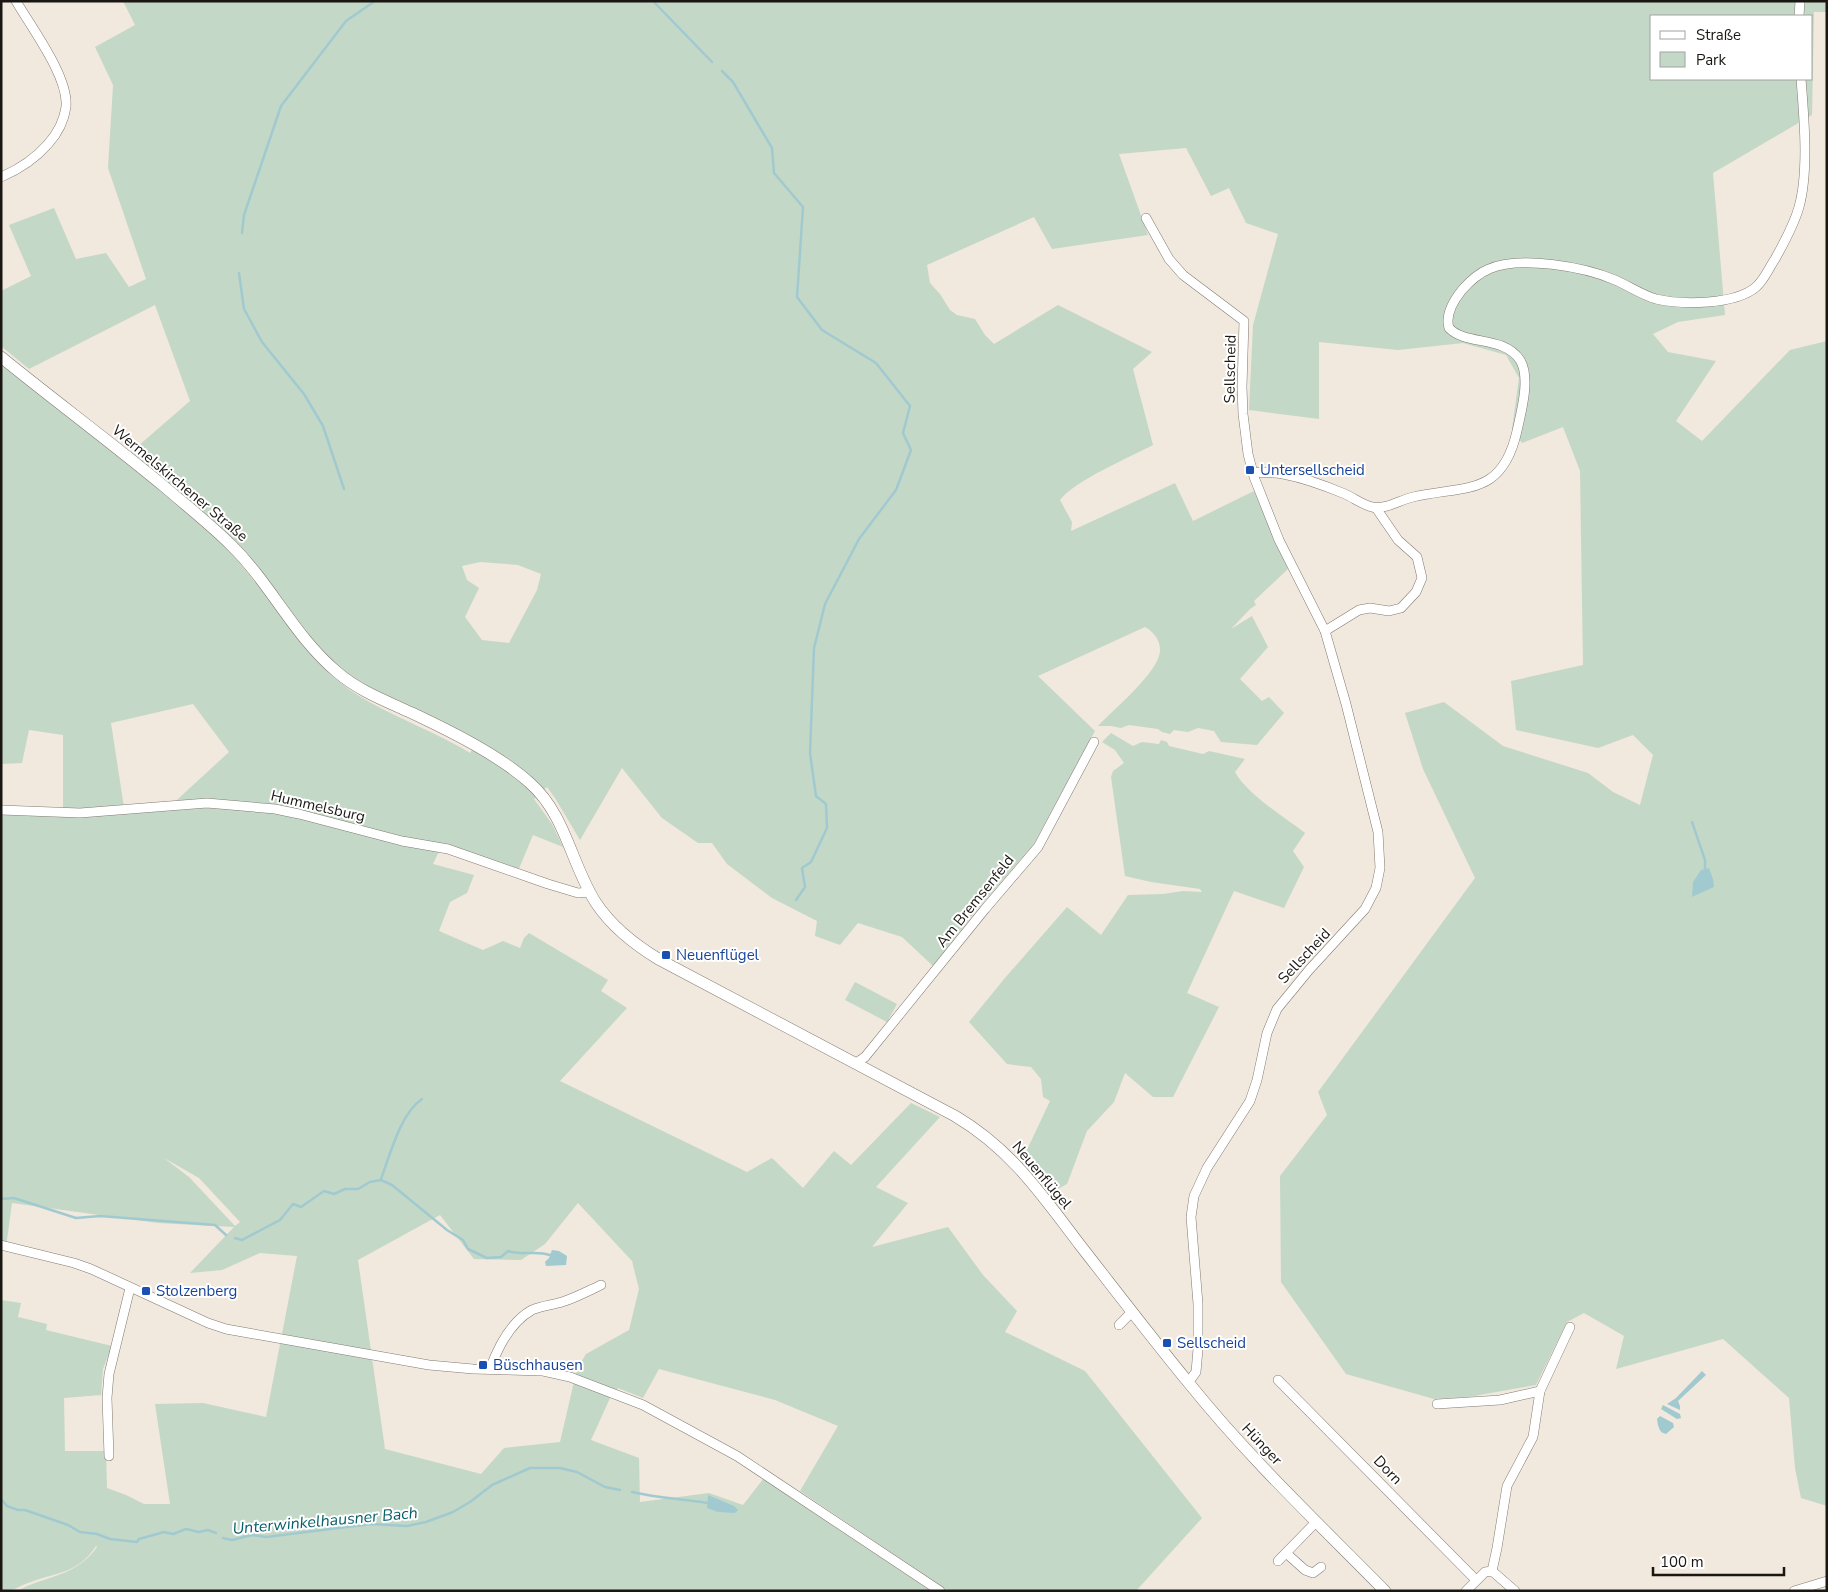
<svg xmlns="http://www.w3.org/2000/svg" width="1828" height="1592" font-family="'Nunito Sans',sans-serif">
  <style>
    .green { fill: #c4d8c7; fill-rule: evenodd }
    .water { fill: #a1cad0 }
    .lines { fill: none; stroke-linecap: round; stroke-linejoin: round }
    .stream { stroke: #a1cad0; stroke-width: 2.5 }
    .minor-casing { stroke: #827a71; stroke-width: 10 }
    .major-casing { stroke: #827a71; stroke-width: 12 }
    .minor { stroke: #fff; stroke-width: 9 }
    .major { stroke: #fff; stroke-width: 11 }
    .transit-dot { fill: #1a4fb4; stroke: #fff; stroke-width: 2 }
    .labels { text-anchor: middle; stroke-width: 4; stroke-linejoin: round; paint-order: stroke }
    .street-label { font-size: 15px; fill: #1a1713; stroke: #fff }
    .transit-label { font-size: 15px; fill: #164399; stroke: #fff; text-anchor: start }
    .water-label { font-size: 16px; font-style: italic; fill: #085f6a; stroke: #fff }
  </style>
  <rect width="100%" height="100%" fill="#f1e8de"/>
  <g class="green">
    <path d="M123 1H1827V12H1814L1812 115 1713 173 1725 315 1678 322 1653 334 1668 352 1716 361 1676 421 1702 441 1790 350 1827 341V1506L1801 1498 1795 1468 1789 1398 1723 1339 1616 1369 1624 1336 1584 1313 1567 1322 1536 1385 1468 1397 1434 1399 1346 1374 1281 1282 1280 1176 1327 1115 1318 1092 1475 878 1423 769 1405 713 1444 702 1503 746 1588 773 1613 792 1640 805 1653 755 1633 735 1598 748 1516 730 1511 681 1583 665 1580 471 1563 427 1522 443 1512 429 1519 378 1506 355 1463 343 1398 350 1319 342V419L1249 410 1253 325 1278 234 1246 223 1229 188 1211 196 1186 148 1119 154 1148 235 1052 249 1034 217 927 265 930 283 940 294 950 310 957 315 975 319 985 335 994 344 1058 305 1152 352 1133 369 1153 445C1130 457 1074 481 1060 500L1072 522 1071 531 1175 483 1193 521 1254 491 1288 569 1254 601 1256 605 1250 609 1231 629 1252 616 1268 647 1240 679 1262 701 1269 697 1284 713 1257 745 1221 742 1214 731 1198 728 1188 732 1174 730 1170 734 1162 732 1158 729 1129 725 1121 728 1111 726H1098C1115 708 1152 678 1159 656 1163 644 1155 632 1145 627L1038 676 1095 731 1033 845 974 913 933 966 902 937 858 923 840 945 815 936 817 921 772 898 727 864 712 843H698L662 818 622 768 580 840 555 798 547 787 534 799 552 824 563 847 533 835 518 871 440 849 433 864 474 875 467 893 450 902 439 931 483 950 503 941 520 948 524 938 529 933 608 980 601 991 627 1008 560 1081 747 1172 772 1158 803 1188 834 1151 851 1165 911 1103 940 1117 876 1187 908 1203 872 1247 948 1227 983 1275 1017 1311 1005 1332 1085 1371 1202 1518 1136 1591H948L800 1491 838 1426 775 1400 659 1369 643 1398 618 1388 610 1398 591 1440 639 1458 640 1502 709 1493 743 1505 764 1478 933 1591H17C47 1575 76 1577 97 1547L96 1546C77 1574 60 1571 31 1582 18 1586 16 1591 1 1591V1300L21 1303 18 1317 47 1324 46 1330 112 1346 103 1369 101 1395 64 1398 65 1451H106L107 1488 126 1495 144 1504H170L155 1404 203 1403 266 1417 297 1256 260 1253 222 1270 190 1273 234 1227 158 1223 12 1203 6 1247 1 1245V814L63 809V735L29 730 22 763 1 764V362L206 527C231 552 254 579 275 608 293 631 309 656 331 675 370 710 426 726 470 753L477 741 357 682 338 668 314 643 259 569 130 453 190 401 155 305 29 369 1 346V291L31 276 9 225 54 208 76 259 106 253 129 287 146 279 108 168 113 85 95 47 135 25ZM1652 16H1812V79H1652ZM480 562 518 565 541 574 537 590 509 643 482 640 465 617 479 588 467 580 462 566ZM193 704 229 752 166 810 125 814 111 723ZM164 1158 199 1178 240 1222 235 1226 189 1177ZM578 1203 632 1261 639 1289 629 1330 586 1354 577 1369 560 1442 504 1448 481 1474 385 1449 358 1260 440 1215 474 1259 521 1260 545 1244Z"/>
    <path d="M1111 733 1133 746 1142 742 1159 744 1161 740 1167 742 1169 746 1203 754 1209 751 1245 759 1235 772C1247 794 1284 817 1305 833L1293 851 1304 867 1284 908 1234 891 1187 993 1219 1007 1173 1097H1153L1125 1073 1114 1102 1087 1131 1067 1184 1056 1190 1025 1154 1050 1101 1043 1097 1041 1079 1031 1067 1007 1064 969 1022 1005 978 1067 907 1101 935 1128 895 1163 894 1183 891 1202 892 1200 889 1151 882 1125 876 1111 777 1113 771 1124 763 1115 750 1102 742Z"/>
    <path d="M855 982 897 1004 887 1022 845 1000Z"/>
  </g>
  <g class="water">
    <path d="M1709 868 1713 879 1714 887 1692 897 1693 882 1701 870Z"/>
    <path d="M552 1250 559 1251 567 1256 566 1265 546 1266 545 1262 549 1258Z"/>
    <path d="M1702 1371 1706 1375 1678 1401 1680 1406V1410L1667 1404 1676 1398Z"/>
    <path d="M1663 1405 1680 1414 1681 1418 1677 1419 1661 1409Z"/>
    <path d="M1660 1416 1673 1423 1674 1427 1666 1434C1659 1433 1658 1426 1657 1419Z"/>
    <path d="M708 1495 734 1506 738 1510 735 1513 718 1512 707 1508Z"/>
  </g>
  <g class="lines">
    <g class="stream">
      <path d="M653 1 712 62"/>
      <path d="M722 71 733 82 772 148 774 173 803 207 797 297 822 330 876 363 910 406 903 433 911 450 896 490 859 539 825 604 814 648 810 753 816 796 826 804 827 828 811 862 802 868 805 887 796 900"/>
      <path d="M242 233 244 215 281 106 346 21 375 1"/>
      <path d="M239 273 244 309 262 342 304 394 323 426 344 489"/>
      <path d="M1692 822 1705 860V869"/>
      <path d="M381 1179C390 1155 400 1114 422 1099"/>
      <path d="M1 1199 14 1198 76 1218 100 1216 215 1225 226 1235"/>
      <path d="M235 1238 242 1240 280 1220 293 1204 301 1207 324 1191 334 1194 345 1189H358L370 1182 381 1180 392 1185 447 1230 463 1240 468 1249 487 1258 501 1257 508 1251C522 1256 536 1250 550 1255"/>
      <path d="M632 1492C657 1498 682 1499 707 1503"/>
      <path d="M1 1499 7 1506 18 1510H25L68 1525 80 1532 97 1534 110 1539 137 1542 139 1539 164 1532 173 1534 186 1529 199 1532 208 1530 216 1533"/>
      <path d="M223 1538 232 1540 252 1535 266 1537 371 1524 407 1526 426 1522 453 1512 470 1502 492 1485 530 1468H560L577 1472 605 1487 620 1490"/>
    </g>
    <g class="minor-casing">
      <g id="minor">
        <path d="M1799 16 1800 1"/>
        <path d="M1 177C20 169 34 160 48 144 57 134 64 121 66 107 69 77 31 27 16 1"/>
        <path d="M1146 218 1169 259 1183 275 1244 321 1242 387 1243 414 1248 454 1254 477 1279 540 1325 631 1346 704 1378 832 1380 868 1376 888 1365 909 1309 970 1277 1009 1267 1033 1257 1080 1250 1101 1207 1168 1194 1196 1191 1217 1198 1304V1349L1196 1372 1188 1383"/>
        <path d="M1253 472C1263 473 1274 472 1283 474 1304 478 1326 486 1345 494 1354 498 1363 505 1372 507 1385 510 1400 500 1413 497 1466 485 1502 497 1517 431 1521 412 1531 378 1520 360 1503 335 1466 346 1449 328 1445 315 1454 300 1462 290 1469 282 1479 273 1489 269 1519 255 1585 267 1615 280 1629 286 1642 295 1656 299 1682 305 1735 305 1756 287 1764 280 1769 268 1775 259 1784 243 1794 225 1799 207 1809 171 1804 117 1801 79"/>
        <path d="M1325 631 1359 610 1370 608 1389 611 1401 608 1416 592 1422 578 1417 557 1398 540 1376 508"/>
        <path d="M1 810 80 813 207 803 275 809 299 814 402 841 448 849 548 884 578 893 590 892"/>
        <path d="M856 1063 865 1057 985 909 1038 847 1094 742"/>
        <path d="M1 1245 74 1263 91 1269 208 1323 226 1329 429 1365 473 1369 543 1371 570 1377 643 1405 737 1456 940 1591"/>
        <path d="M1119 1325 1132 1312"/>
        <path d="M490 1369C498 1347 510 1322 532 1310 541 1306 552 1305 562 1302 575 1298 588 1291 601 1285"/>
        <path d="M1278 1380 1476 1580"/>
        <path d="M1437 1404 1500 1400 1540 1391"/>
        <path d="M109 1456 107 1398 109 1374 130 1288"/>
        <path d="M1286 1553 1305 1570 1313 1573 1321 1567"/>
        <path d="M1278 1561 1316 1522"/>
        <path d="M1492 1571 1497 1548 1507 1486 1533 1437 1540 1391 1570 1327"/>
        <path d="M1492 1571 1515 1591"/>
        <path d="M1466 1591 1485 1572 1492 1571"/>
        <path d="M1794 1591 1827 1581"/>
      </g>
    </g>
    <g class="major-casing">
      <path id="major" d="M1 357C55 401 112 443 166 488 188 507 211 525 231 545 271 584 294 636 337 672 359 691 386 701 412 713 450 731 499 755 530 783 566 815 571 864 596 903 612 927 635 945 660 960L955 1116C1011 1149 1042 1195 1080 1245 1116 1291 1151 1337 1188 1382 1248 1457 1318 1523 1385 1591"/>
    </g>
    <use href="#minor" class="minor"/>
    <use href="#major" class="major"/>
  </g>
  <g class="transit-dot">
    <rect x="1245" y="465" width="10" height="10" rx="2.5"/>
    <rect x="661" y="950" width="10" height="10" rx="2.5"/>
    <rect x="141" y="1286" width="10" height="10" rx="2.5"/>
    <rect x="1162" y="1338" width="10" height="10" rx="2.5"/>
    <rect x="478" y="1360" width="10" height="10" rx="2.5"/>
  </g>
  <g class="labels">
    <g class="street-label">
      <text transform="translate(1230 369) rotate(-89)" y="5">Sellscheid</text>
      <text transform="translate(180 483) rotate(40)" y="5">Wermelskirchener Straße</text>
      <text transform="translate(318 806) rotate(13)" y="5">Hummelsburg</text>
      <text transform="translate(975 901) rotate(-51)" y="5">Am Bremsenfeld</text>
      <text transform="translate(1304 956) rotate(-47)" y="5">Sellscheid</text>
      <text transform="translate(1042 1175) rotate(50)" y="5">Neuenflügel</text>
      <text transform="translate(1262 1444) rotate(47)" y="5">Hünger</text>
      <text transform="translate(1388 1470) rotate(46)" y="5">Dorn</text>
    </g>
    <g class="transit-label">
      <text x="1260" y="475">Untersellscheid</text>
      <text x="676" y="960">Neuenflügel</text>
      <text x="156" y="1296">Stolzenberg</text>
      <text x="1177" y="1348">Sellscheid</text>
      <text x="493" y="1370">Büschhausen</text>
    </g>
    <g class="water-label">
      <text transform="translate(325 1520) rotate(-5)" y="6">Unterwinkelhausner Bach</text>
    </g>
  </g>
  <rect width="1828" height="1592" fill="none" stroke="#1a1713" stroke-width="5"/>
  <rect x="1650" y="15" width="162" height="65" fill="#ffffff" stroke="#a3a2a1"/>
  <rect x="1660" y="31" width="25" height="8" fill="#ffffff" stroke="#a3a2a1"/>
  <text x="1696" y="40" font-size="15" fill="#1a1713">Straße</text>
  <rect x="1660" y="52" width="25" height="15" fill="#c4d8c7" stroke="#a3a2a1"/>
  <text x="1696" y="65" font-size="15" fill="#1a1713">Park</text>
  <path d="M1653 1567v8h131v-8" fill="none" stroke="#1a1713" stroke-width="2.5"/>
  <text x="1660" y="1567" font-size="15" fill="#1a1713" stroke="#ffffff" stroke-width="4" paint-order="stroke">100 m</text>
</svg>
